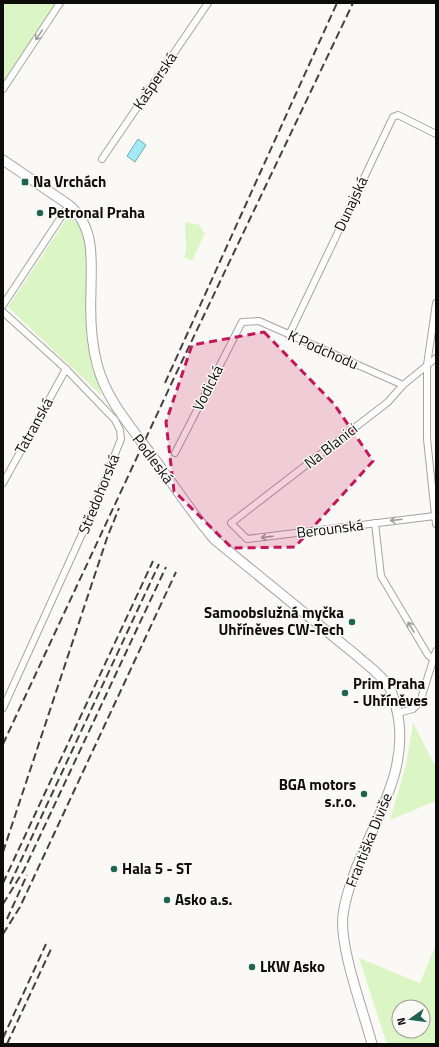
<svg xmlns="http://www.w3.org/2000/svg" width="439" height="1047" font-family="'Titillium Web',sans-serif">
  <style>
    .green { fill: #dbf5c4; fill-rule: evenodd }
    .water { fill: #a2ebf4; stroke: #75a8ae }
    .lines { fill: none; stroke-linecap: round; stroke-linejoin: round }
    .street-casing { stroke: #a6a4a1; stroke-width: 8 }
    .secondary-casing { stroke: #a6a4a1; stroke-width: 11 }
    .street { stroke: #fff; stroke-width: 6 }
    .secondary { stroke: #fff; stroke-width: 9 }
    .rail { stroke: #434241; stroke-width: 2; stroke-dasharray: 8 4; stroke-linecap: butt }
    .oneway { stroke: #9e9e9d }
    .marked { fill: #c2185b; fill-opacity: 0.2; stroke: #c2185b; stroke-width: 3; stroke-dasharray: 8 5; stroke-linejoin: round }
    .poi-dot { fill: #206353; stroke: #fbf9f6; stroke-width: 1.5 }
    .labels { text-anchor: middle; stroke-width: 3; stroke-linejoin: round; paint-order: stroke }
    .street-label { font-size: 15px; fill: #0c0c0b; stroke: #fbf9f6 }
    .poi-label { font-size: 15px; font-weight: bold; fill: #0c0c0b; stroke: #fbf9f6; text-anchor: start }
  </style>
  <rect width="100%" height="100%" fill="#fbf9f6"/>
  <g class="green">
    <path d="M3 3H56L3 82Z"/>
    <path d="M69 215 83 230 86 248V334L92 368 102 396 8 307Z"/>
    <path d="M186 222 200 225V227L205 233 192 261 184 257C189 246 183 234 186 222Z"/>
    <path d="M413 723 436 767V801L390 820 406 765Z"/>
    <path d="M436 944V1044H387L359 958 420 983ZM399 1007H423V1031H399Z"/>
  </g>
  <path class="water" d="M138 139 146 145 135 162 127 156Z"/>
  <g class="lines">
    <g class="street-casing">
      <g id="street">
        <path d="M3 89 60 3"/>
        <path d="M102 159 208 3"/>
        <path d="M436 303 427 365V439L436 524"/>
        <path d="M3 305 69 205"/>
        <path d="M3 312 66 369 115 420 120 430 121 439 92 512 3 708"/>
        <path d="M289 335 393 117 398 115 436 134"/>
        <path d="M175 453 242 322 259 321 403 385"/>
        <path d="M3 483 66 369"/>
        <path d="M435 516 247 539 231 523 388 402 403 385 436 358"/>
        <path d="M375 523 381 576 428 655 436 661"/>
        <path d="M398 713 413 709 420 702 436 651"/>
      </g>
    </g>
    <g class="secondary-casing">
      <path id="secondary" d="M3 160 69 205C96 228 91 260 91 292 90 316 91 341 97 364 106 400 132 428 153 457 174 485 192 514 215 540L356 655C367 665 381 674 389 687 393 693 394 700 396 707 416 781 353 844 343 915 339 947 363 1010 372 1044"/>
    </g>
    <use href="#street" class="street"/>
    <use href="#secondary" class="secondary"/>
    <g class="rail">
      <path d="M165 383 337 3"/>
      <path d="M3 744 174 378 353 3"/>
      <path d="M3 852 107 538 119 508"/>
      <path d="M3 883 153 561"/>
      <path d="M10 884 159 564"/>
      <path d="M3 904 24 870 166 567"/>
      <path d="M7 919 27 875"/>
      <path d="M3 934 20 907 176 572"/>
      <path d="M3 1038 46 944"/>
      <path d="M7 1044 52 947"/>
    </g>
  </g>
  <defs><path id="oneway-shaft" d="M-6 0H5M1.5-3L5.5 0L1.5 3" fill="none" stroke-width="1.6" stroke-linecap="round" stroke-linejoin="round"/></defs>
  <g class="oneway">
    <use href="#oneway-shaft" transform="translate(39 35) rotate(124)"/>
    <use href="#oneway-shaft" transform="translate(396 520) rotate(173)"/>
    <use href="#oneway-shaft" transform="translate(267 537) rotate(173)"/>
    <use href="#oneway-shaft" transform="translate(411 627) rotate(-121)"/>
  </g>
  <path class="marked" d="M264 332 334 404 373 461 295 547 232 548 174 491 166 422 192 345Z"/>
  <g class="poi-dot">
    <rect x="21" y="178" width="8" height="8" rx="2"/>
    <circle cx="40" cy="213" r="4"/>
    <circle cx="352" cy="622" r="4"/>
    <circle cx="345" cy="693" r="4"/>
    <circle cx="364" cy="794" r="4"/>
    <circle cx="114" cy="869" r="4"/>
    <circle cx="167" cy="900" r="4"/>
    <circle cx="252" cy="967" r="4"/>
  </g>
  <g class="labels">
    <g class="street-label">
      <text transform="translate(155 81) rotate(-56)" y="5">Kašperská</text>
      <text transform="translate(351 204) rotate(-65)" y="5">Dunajská</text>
      <text transform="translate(323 350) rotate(24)" y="5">K Podchodu</text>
      <text transform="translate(208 388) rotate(-63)" y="5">Vodická</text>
      <text transform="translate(34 426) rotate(-61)" y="5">Tatranská</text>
      <text transform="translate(331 446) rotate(-38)" y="5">Na Blanici</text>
      <text transform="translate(153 459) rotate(53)" y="5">Podleská</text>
      <text transform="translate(99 494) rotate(-68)" y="5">Středohorská</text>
      <text transform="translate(330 529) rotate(-7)" y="5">Berounská</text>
      <text transform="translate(369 840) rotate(-68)" y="5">Františka Diviše</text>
    </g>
    <g class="poi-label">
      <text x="33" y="187">Na Vrchách</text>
      <text x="48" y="218">Petronal Praha</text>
      <text x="344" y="618" text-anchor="end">Samoobslužná myčka<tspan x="344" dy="17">Uhříněves CW-Tech</tspan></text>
      <text x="353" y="689">Prim Praha<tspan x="353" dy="17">- Uhříněves</tspan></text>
      <text x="356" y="790" text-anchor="end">BGA motors<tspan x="356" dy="17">s.r.o.</tspan></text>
      <text x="122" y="874">Hala 5 - ST</text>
      <text x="175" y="905">Asko a.s.</text>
      <text x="260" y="972">LKW Asko</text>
    </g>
  </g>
  <rect width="439" height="1047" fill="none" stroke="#0c0c0b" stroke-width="8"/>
  <g transform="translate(411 1019) rotate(256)"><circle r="19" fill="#fbf9f6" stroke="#9b9a98"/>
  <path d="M0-3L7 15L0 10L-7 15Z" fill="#206353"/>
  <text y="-6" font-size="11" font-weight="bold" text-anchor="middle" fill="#0c0c0b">N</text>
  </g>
</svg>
